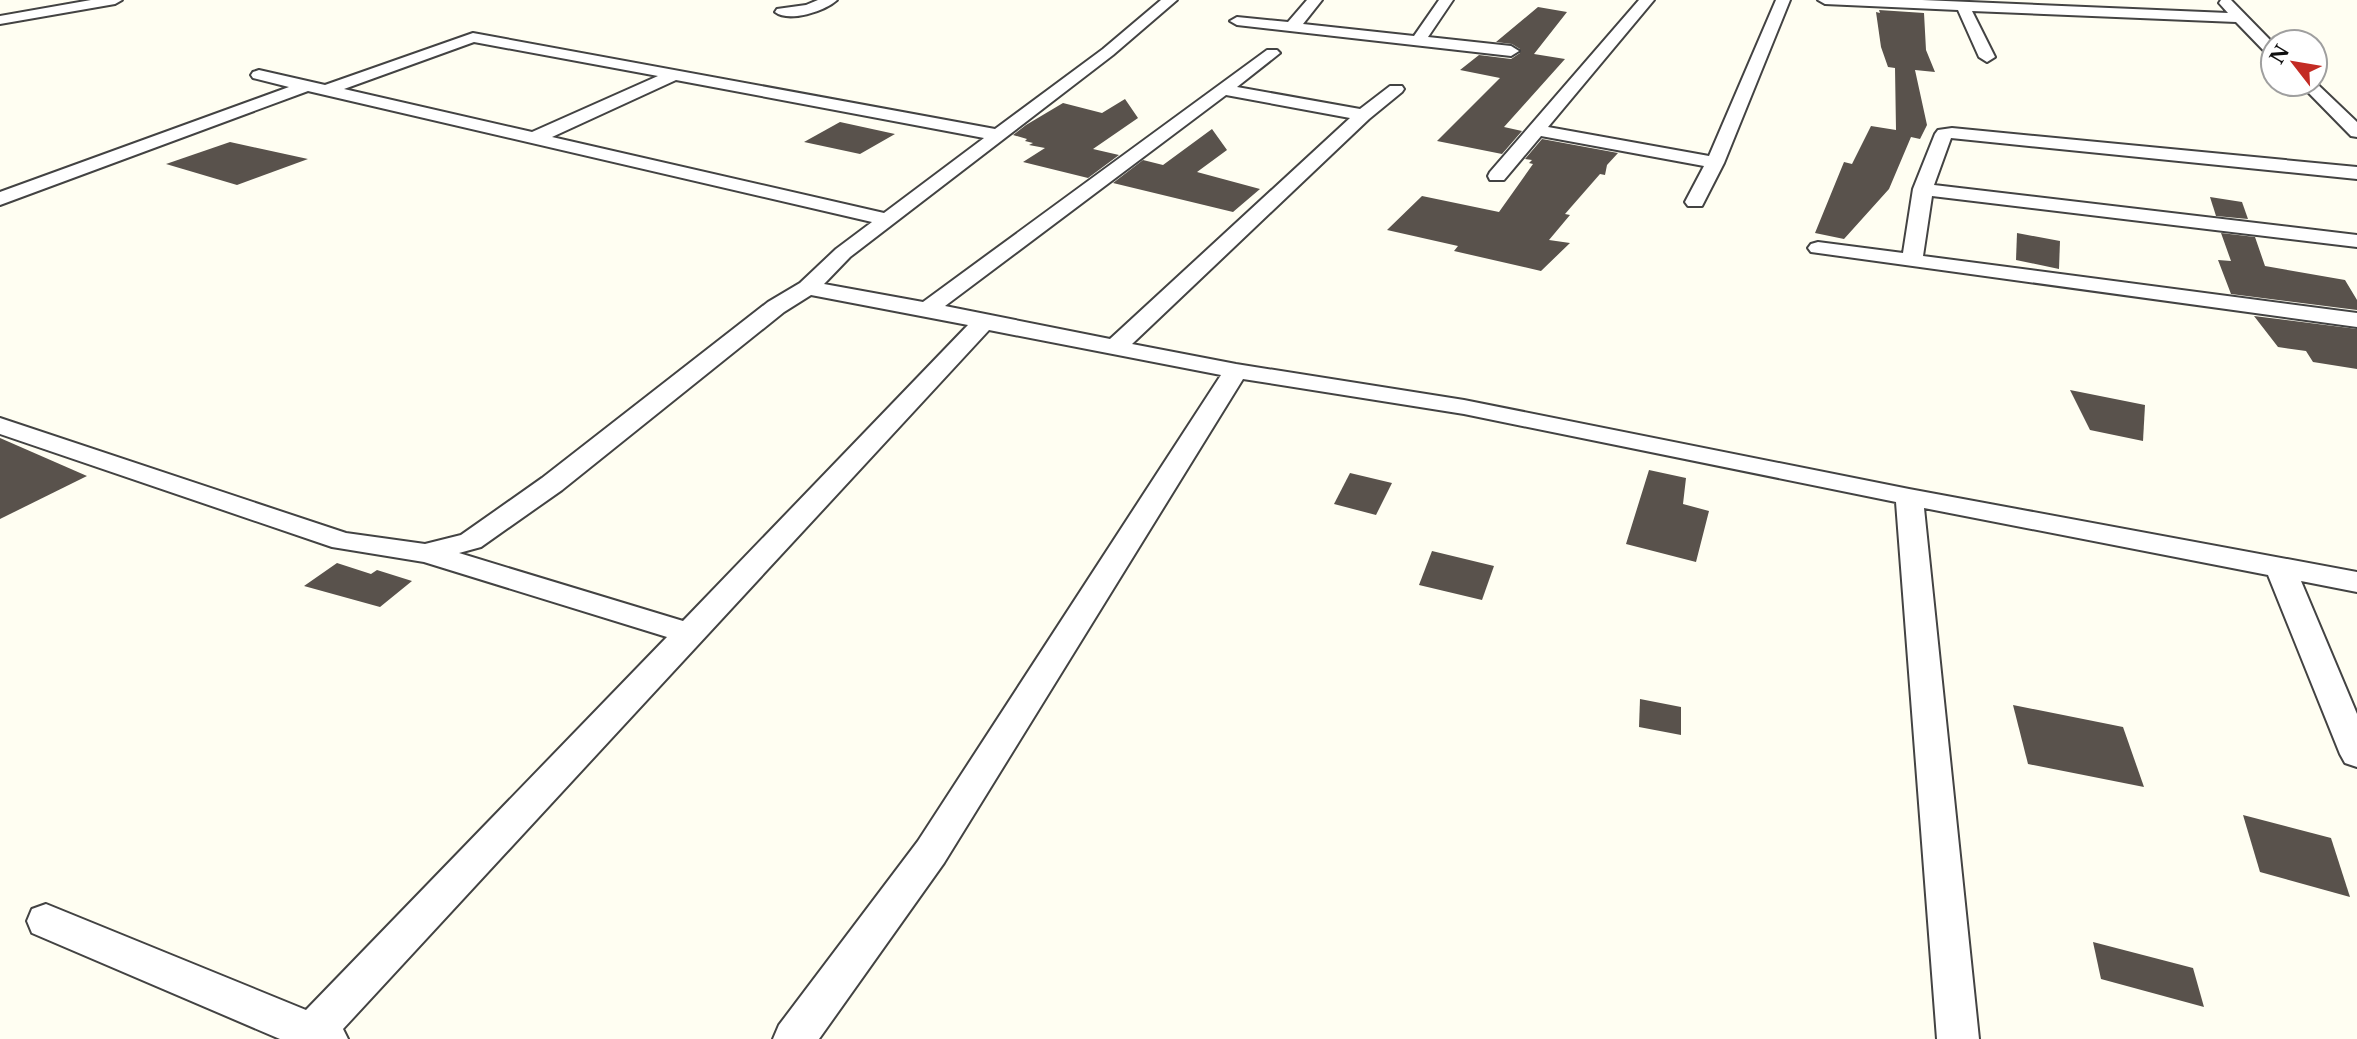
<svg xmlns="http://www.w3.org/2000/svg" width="2357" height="1039" font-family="'Libre Baskerville',serif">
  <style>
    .building { fill: #59524c }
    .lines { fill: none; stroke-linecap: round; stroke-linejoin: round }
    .street-casing { stroke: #434343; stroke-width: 4 }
    .street { fill: #fff; fill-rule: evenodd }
  </style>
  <rect width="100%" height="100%" fill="#fffef2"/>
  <g class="building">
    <path d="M1538 7 1567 12 1534 54 1565 59 1504 127 1522 131 1502 154 1437 141 1500 78 1460 70 1479 55 1511 59 1520 53V49L1512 44 1496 42Z"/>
    <path d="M1879 10 1924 13 1926 50 1935 72 1915 70 1927 125 1920 139 1911 137 1889 189 1844 239 1815 233 1844 162 1852 164 1871 126 1896 130 1895 68 1888 67 1881 47 1876 12 1880 13Z"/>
    <path d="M1125 99 1138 118 1093 149 1119 155 1088 178 1023 162 1045 148 1029 145 1033 143 1025 141 1027 139 1013 135 1026 125 1063 103 1102 113Z"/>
    <path d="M840 122 895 134 860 154 804 142Z"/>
    <path d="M1212 129 1227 150 1197 172 1260 189 1233 212 1113 183 1143 160 1163 165Z"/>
    <path d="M1542 139 1618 153 1607 165 1605 175 1600 174 1565 214 1570 215 1549 240 1570 243 1541 271 1454 251 1458 246 1387 230 1422 196 1499 212 1533 164 1529 163 1532 160 1525 159Z"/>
    <path d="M230 142 308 159 237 185 166 164Z"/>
    <path d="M2210 197 2242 202 2248 219 2216 216Z"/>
    <path d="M2017 233 2060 241 2059 269 2016 260Z"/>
    <path d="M2221 233 2255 237 2265 266 2345 280 2357 300V310L2231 294 2218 260 2231 261Z"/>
    <path d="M2254 316 2357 329V369L2313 362 2306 351 2278 347Z"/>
    <path d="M2070 390 2145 405 2143 441 2090 430Z"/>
    <path d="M0 438 87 476 0 519Z"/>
    <path d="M1649 470 1686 478 1683 504 1709 511 1696 562 1626 544Z"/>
    <path d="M1350 473 1392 483 1376 515 1334 504Z"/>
    <path d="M1432 551 1494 566 1482 600 1419 585Z"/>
    <path d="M337 563 371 574 377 570 412 581 380 607 304 586Z"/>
    <path d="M1640 699 1681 707V735L1639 727Z"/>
    <path d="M2013 705 2123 727 2144 787 2028 764Z"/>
    <path d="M2243 815 2331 838 2350 897 2260 872Z"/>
    <path d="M2093 942 2193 968 2204 1007 2101 979Z"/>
  </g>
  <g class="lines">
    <g class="street-casing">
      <g id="street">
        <path d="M91 0H122L115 4 0 24V16Z"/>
        <path d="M818 0H837C825 11 789 23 775 12L777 9 806 5Z"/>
        <path d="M1161 0H1177L1113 55 850 257 824 284 923 302 1267 50H1277L1280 53 1237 87 1360 109 1390 86H1402L1404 89 1402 92 1369 119 1132 344 1236 364 1464 400 1909 489 2357 572V592L2301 581 2357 714V767L2345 763 2340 754 2268 575 1924 508 1979 1039H1937L1896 502 1464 414 1243 379 944 863 819 1039H773L779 1025 918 841 1221 375 989 330 343 1029 348 1039H280L32 933 27 921 32 909 46 904 306 1010 667 637 424 562 332 547 0 434V418L346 533 425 544 461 535 542 478 768 302 800 283 836 249 872 222 308 91 0 205V192L289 87 253 78 251 75 253 72 259 70 325 85 473 33 995 129 1103 49ZM474 42 658 76 532 132 344 89ZM676 80 984 138 884 213 552 137ZM1226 95 1350 118 1110 339 945 306ZM811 295 968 325 683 621 459 553 481 547 562 490 784 312Z"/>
        <path d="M1307 0H1322L1303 24 1414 36 1439 0H1453L1428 37 1511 46 1519 51 1511 56 1237 25 1230 21 1237 17 1288 22Z"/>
        <path d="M1639 0H1654L1548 127 1709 156 1776 0H1790L1724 163 1702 206H1688L1685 202 1704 166 1541 136 1504 180H1490L1488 176 1490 172Z"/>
        <path d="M1818 0H1922L2228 13 2219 3 2221 0H2231L2273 43V57L2268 55 2236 22 1972 11 1995 57 1987 62 1979 57 1958 10 1825 4Z"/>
        <path d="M2315 82 2357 122V137L2351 136 2300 84H2315Z"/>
        <path d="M1952 128 2357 167V179L1951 138 1934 185 2357 235V247L1932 196 1923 256 2357 313V327L1811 252 1808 248 1811 244 1818 242 1903 253 1913 189 1935 134 1938 130Z"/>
      </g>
    </g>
    <use href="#street" class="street"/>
  </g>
  <g transform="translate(2294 63) rotate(301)"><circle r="33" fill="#ffffff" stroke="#9f9f9f" stroke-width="2"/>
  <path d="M0-5L12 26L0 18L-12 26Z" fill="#c32b24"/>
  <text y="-10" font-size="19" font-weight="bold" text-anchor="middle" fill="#101010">N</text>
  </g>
</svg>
